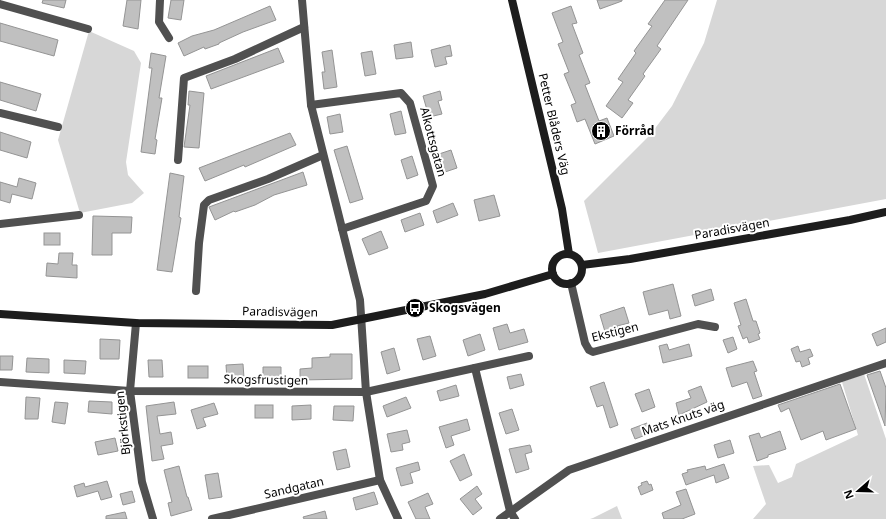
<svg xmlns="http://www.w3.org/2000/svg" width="886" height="519" font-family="'Noto Sans',sans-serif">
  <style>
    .green { fill: #d7d7d7 }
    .building { fill: #c0c0c0; stroke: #949494 }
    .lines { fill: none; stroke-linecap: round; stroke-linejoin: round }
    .street { stroke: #505050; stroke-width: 8 }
    .secondary { stroke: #1d1d1d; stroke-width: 8 }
    .labels { text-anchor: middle; stroke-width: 4; stroke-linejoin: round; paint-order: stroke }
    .street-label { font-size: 12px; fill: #000; stroke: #fff }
    .poi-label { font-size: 12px; font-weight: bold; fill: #000; stroke: #fff; text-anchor: start }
  </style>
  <rect width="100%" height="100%" fill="#fff"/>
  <g class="green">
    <path d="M717 0H886V199L598 253 584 201 650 135 672 106 704 43Z"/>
    <path d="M89 31 134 51 141 63 126 162 128 175 144 193 132 203 80 213 58 140Z"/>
    <path d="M864 374 886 439V519H753L766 504 753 466 769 465 778 483 792 477 796 464 858 435 842 382Z"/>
    <path d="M617 506 622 519H590L593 518Z"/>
  </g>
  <g class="building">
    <path d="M43 0H66L64 8 42 3Z"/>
    <path d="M127 0H141L138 29 123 26Z"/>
    <path d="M171 0H184L181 20 168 18Z"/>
    <path d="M597 0H622V1L600 9Z"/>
    <path d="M665 0H688L657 46 661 49 643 74 645 76 628 100 633 103 622 118 606 106 623 82 618 79 636 53 634 51 652 26 648 24Z"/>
    <path d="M270 6 276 20 243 32 219 43V44L205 49 204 47 184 56 178 43 192 36 214 30Z"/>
    <path d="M571 6 577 23 572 24 583 53 579 55 590 83 585 85 599 121 607 118 614 136 595 144 585 119 577 122 571 105 576 103 564 74 569 72 558 44 563 42 552 13Z"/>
    <path d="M0 23 58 40 54 56 0 41Z"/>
    <path d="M411 42 413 57 396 59 394 45Z"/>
    <path d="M450 45 452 56 445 57 447 64 435 67 431 50Z"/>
    <path d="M278 48 284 62 211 89 206 76Z"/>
    <path d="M332 50 337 87 324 89 322 72H325L322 52Z"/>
    <path d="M372 51 376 74 365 76 361 53Z"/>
    <path d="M151 53 166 56 159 98H162L155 139 157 140 155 154 141 152 152 68H149Z"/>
    <path d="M0 82 41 94 36 111 0 100Z"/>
    <path d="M189 91 204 93 199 148 184 147 190 105H188Z"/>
    <path d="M440 91 442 100 438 101 442 114 429 117 423 96Z"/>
    <path d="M401 111 406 133 395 135 390 114Z"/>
    <path d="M340 114 343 132 330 134 327 117Z"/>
    <path d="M0 132 31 142 27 158 0 150Z"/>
    <path d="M290 133 296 145 245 167 244 165 205 181 199 168Z"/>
    <path d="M347 146 363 199 350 203 334 150Z"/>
    <path d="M451 150 457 168 442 173 436 155Z"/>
    <path d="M412 156 418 175 407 179 401 160Z"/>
    <path d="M303 172 307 185 274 195 255 205 235 212 234 211 215 220 209 207Z"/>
    <path d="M170 173 184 176 179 217 181 218 172 272 157 270Z"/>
    <path d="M19 178 36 183 32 199 12 194 10 203 0 200V182L17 187Z"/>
    <path d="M494 195 500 216 479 221 474 200Z"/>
    <path d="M453 203 458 215 437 223 433 211Z"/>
    <path d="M420 213 424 225 405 232 401 220Z"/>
    <path d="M93 216 132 217 131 233H112V255H92Z"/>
    <path d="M381 231 388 248 369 255 362 239Z"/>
    <rect x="44" y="233" width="16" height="12"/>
    <path d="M59 253H73L72 265H77V278L46 276 47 263 58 264Z"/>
    <path d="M673 284 681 316 670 319 668 310 649 315 643 292Z"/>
    <path d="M711 289 714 300 695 306 692 295Z"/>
    <path d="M746 299 753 321H756L760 333 758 334 760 339 749 343 747 337 743 339 738 326 741 325 734 303Z"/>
    <path d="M624 307 629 323 617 326 618 331 606 335 600 315Z"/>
    <path d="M507 324 510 333 524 329 528 342 499 350 493 328Z"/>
    <path d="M886 328V342L877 346 872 334Z"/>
    <path d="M480 334 485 350 468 356 463 340Z"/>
    <path d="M430 336 436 356 423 360 417 339Z"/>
    <path d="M733 337 737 349 728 353 723 340Z"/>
    <path d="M100 339 120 340 119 359H100Z"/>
    <path d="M667 344 669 350 689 344 692 356 663 363 659 346Z"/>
    <path d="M798 346 800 352 810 349 813 356 808 358 810 364 802 367 800 361 796 362 791 349Z"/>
    <path d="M394 348 400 370 387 374 381 352Z"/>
    <path d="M330 354H352V379L300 380V369L312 368V358L330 357Z"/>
    <path d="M0 356H13L12 370H0Z"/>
    <path d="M27 358 49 359V373L26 372Z"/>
    <path d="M64 360 86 361 85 374 64 373Z"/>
    <path d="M148 360H162L163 377H149Z"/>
    <path d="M753 361 757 371 754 372 762 396 753 399 747 382 732 387 726 368Z"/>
    <path d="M243 364 244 378 227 379 226 365Z"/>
    <rect x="188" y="366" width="20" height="12"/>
    <path d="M263 367H281V378L263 379Z"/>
    <path d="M880 371 886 388 885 426 867 375Z"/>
    <path d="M521 374 524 385 510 389 507 377Z"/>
    <path d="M604 382 618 425 610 428 603 405 597 407 590 387Z"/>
    <path d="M840 384 856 429 826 440 823 431 801 440 789 408 781 412 778 405Z"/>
    <path d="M456 385 459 396 440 401 437 391Z"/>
    <path d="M701 386 707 402 679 415 676 403 691 398 688 391Z"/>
    <path d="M649 389 655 407 642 412 635 394Z"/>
    <path d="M26 397 40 398 38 419H25Z"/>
    <path d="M406 397 411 408 387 417 383 406Z"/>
    <path d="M89 401 112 402V414L88 412Z"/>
    <path d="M55 402 68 403 65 424 52 422Z"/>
    <path d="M174 402 176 414 157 416 160 434 171 432 173 444 161 446 164 459 152 461 146 406Z"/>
    <path d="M214 403 218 414 203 418 206 426 197 429 191 410Z"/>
    <rect x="255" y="405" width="18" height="13"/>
    <path d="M311 405V419L292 420V406Z"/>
    <path d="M334 406H354L353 421 333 420Z"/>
    <path d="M512 409 519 430 506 434 499 413Z"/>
    <path d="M467 419 470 430 451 436 454 445 446 448 439 427Z"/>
    <path d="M647 423 651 433 635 439 631 429Z"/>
    <path d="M407 430 410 442 402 444 403 450 391 452 387 434Z"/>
    <path d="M780 431 786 449 768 455V457L757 461 749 436 759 433 761 438Z"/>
    <path d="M115 438 118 451 98 455 95 442Z"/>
    <path d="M730 440 734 453 718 458 714 445Z"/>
    <path d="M530 445 532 452 525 454 529 469 516 473 509 449Z"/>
    <path d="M346 449 350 467 337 470 333 452Z"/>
    <path d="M464 454 472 475 460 481 450 461Z"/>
    <path d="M418 462 420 470 410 473 413 483 401 486 396 468Z"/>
    <path d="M724 464 729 478 716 483 714 475 686 485 682 474 688 472 687 470 705 466 706 470Z"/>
    <path d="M179 466 187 497H188L192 510 171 516 168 503 172 502 164 470Z"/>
    <path d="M218 473 222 497 209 499 205 475Z"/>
    <path d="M107 481 112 497 101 500 98 491 77 497 74 486 84 483 85 487Z"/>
    <path d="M647 481 649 485 651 484 653 490 641 495 638 487 642 485 641 483Z"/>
    <path d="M477 486 482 494 475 499 482 508 473 515 460 499Z"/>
    <path d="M686 489 695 514 682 519H664L662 513 681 505 676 492Z"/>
    <path d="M132 491 135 502 123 505 120 494Z"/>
    <path d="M374 492 378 504 356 510 353 498Z"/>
    <path d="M428 493 433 504 425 507 430 519H416L408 502Z"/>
    <path d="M325 511 327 519H304L303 517Z"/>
    <path d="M125 512 127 519H106V516Z"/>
  </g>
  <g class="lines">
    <g class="street">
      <path d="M160 0 159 22 169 38"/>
      <path d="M302 0 311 105 360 300 366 392 380 480 398 519"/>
      <path d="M0 4 88 29"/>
      <path d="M311 105 401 93 410 103 433 186 426 201 342 229"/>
      <path d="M0 113 58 127"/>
      <path d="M178 160 184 78 235 59 304 27"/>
      <path d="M0 224 79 215"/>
      <path d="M571 283 585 343 589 350 593 352 698 324 715 327"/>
      <path d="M196 291 199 243 204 205 209 200 268 179 323 155"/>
      <path d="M136 323 130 391 142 482 153 519"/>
      <path d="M475 368 510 511 515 519"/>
      <path d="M0 382 130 391 366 392 529 356"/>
      <path d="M212 519 380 480"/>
      <path d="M500 519 569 470 886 363"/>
    </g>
    <g class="secondary">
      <path d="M512 0 562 209 569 254"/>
      <circle cx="567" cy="269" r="15"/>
      <path d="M582 265 630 259 850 220 886 212"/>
      <path d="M0 314 136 323 332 325 485 294 553 274"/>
    </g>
  </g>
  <defs>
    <g id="building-disc" transform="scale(1)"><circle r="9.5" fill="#000" stroke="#fff"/><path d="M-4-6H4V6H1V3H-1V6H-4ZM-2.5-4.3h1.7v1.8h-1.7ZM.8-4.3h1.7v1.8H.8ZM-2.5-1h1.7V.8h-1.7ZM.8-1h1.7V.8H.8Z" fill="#fff"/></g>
    <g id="bus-disc" transform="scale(1)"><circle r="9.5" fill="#000" stroke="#fff"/><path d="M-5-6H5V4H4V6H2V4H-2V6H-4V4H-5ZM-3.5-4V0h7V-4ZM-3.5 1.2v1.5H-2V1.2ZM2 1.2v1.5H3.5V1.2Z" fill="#fff"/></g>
  </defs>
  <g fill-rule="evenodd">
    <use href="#building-disc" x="601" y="131"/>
    <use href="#bus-disc" x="415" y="308"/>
  </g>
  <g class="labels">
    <g class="street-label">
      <text transform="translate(554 124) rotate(77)" y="4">Petter Blåders Väg</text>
      <text transform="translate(433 142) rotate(75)" y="4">Alkottsgatan</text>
      <text transform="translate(732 229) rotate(-10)" y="4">Paradisvägen</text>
      <text transform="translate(280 312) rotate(1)" y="4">Paradisvägen</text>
      <text transform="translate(615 332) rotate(-14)" y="4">Ekstigen</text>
      <text transform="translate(266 380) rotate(1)" y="4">Skogsfrustigen</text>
      <text transform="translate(683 418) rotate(-19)" y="4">Mats Knuts väg</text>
      <text transform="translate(123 423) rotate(-96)" y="4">Björkstigen</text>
      <text transform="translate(294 488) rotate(-13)" y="4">Sandgatan</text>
    </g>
    <g class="poi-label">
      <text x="615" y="135">Förråd</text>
      <text x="429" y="312">Skogsvägen</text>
    </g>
  </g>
  <g transform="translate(858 491) rotate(250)" stroke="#ffffff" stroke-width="3" paint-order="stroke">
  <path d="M0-3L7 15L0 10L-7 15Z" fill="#000000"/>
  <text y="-6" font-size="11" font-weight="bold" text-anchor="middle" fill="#000000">N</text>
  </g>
</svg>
